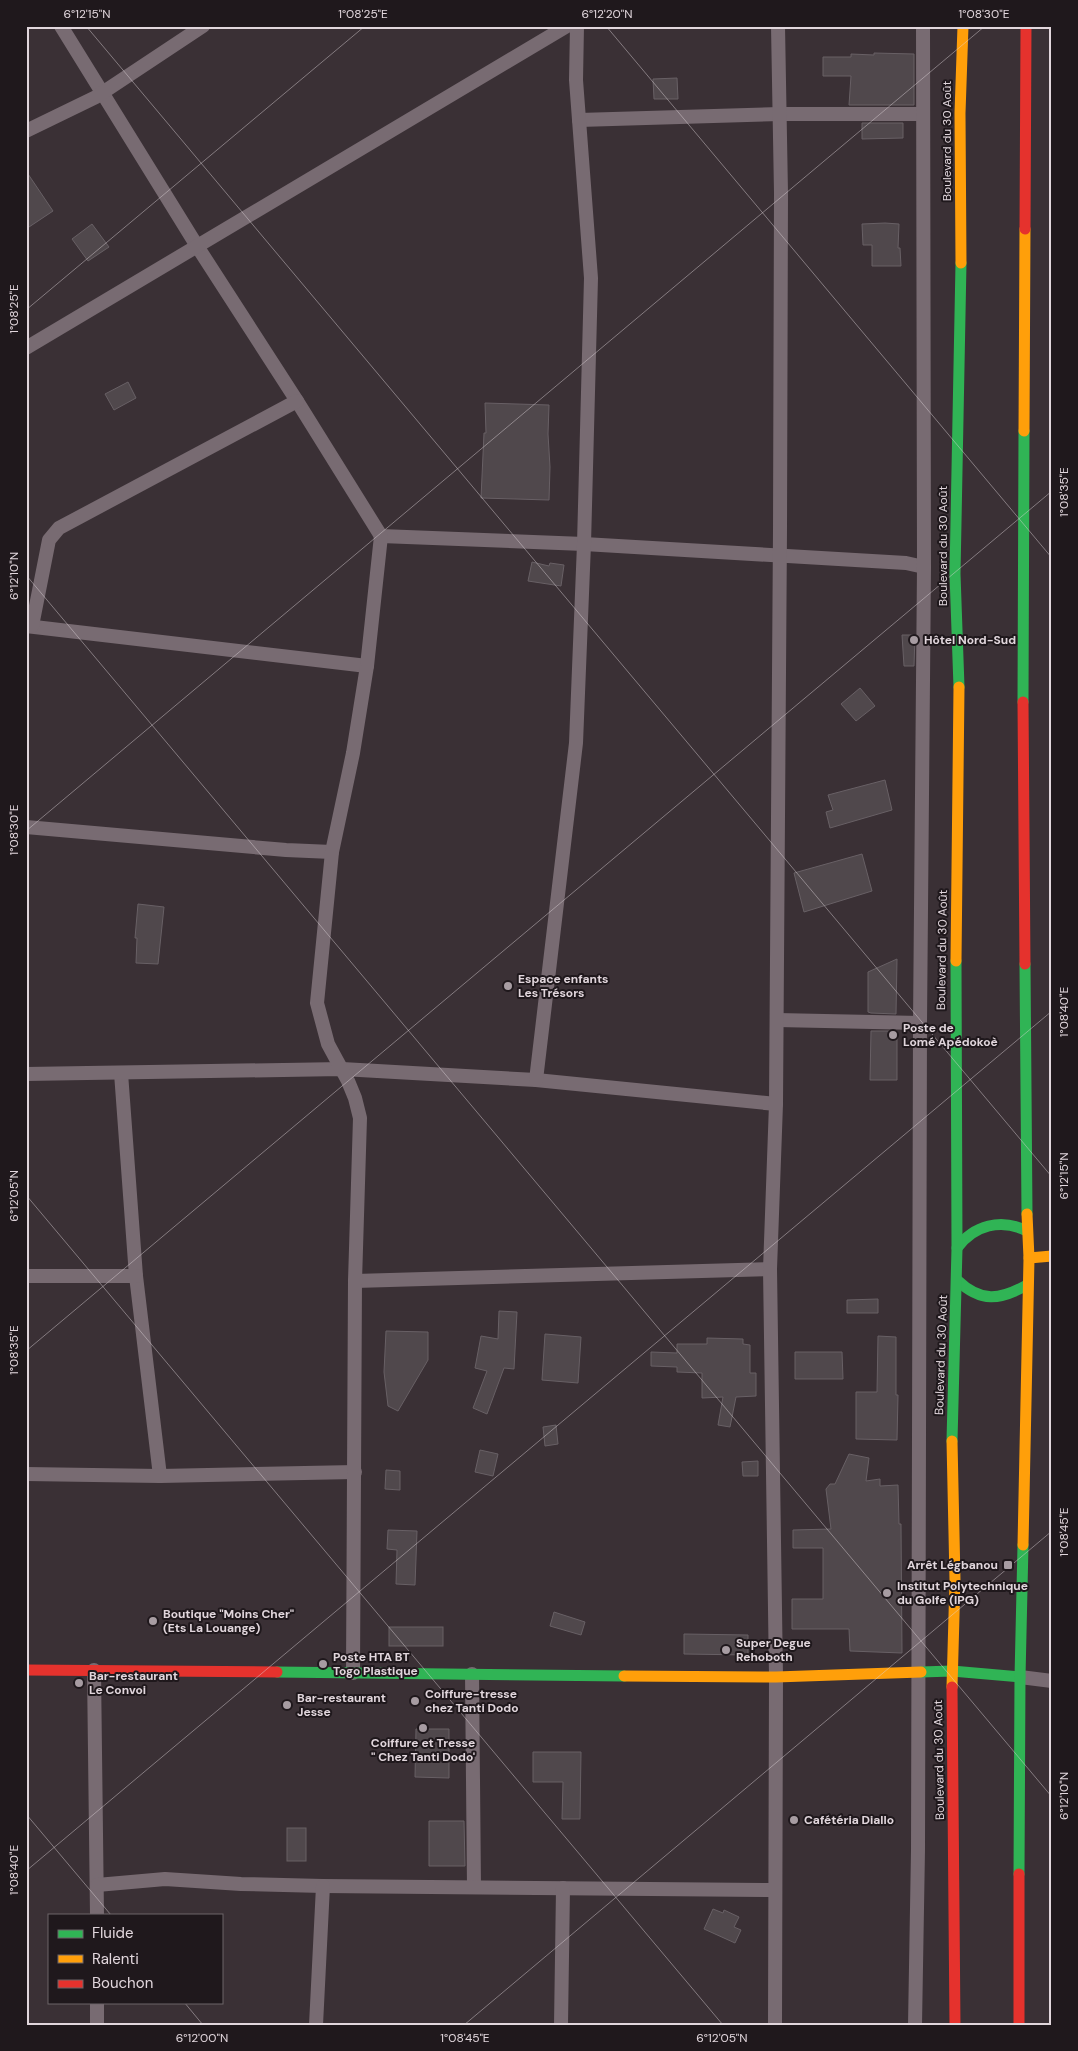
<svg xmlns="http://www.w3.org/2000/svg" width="1078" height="2051" font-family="'DM Sans',sans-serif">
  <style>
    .building { fill: #50484c; stroke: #686065 }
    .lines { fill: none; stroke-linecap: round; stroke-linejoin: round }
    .street { stroke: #786b72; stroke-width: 14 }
    .fast { stroke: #30b455; stroke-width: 11 }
    .slow { stroke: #ff9f0a; stroke-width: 11 }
    .jam { stroke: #e5322d; stroke-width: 11 }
    .ticks { fill: none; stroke: #e1d6dc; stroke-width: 1; stroke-opacity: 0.45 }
    .poi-dot { fill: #a79ca2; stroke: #1f181c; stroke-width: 2 }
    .labels { text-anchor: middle; stroke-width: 4; stroke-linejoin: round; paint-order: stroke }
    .street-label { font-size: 12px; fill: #e1d6dc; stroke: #1f181c }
    .poi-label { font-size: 12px; font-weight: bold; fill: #e1d6dc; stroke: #1f181c; text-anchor: start }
    .neatline { fill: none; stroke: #e1d6dc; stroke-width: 2 }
    .ticks-label { font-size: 12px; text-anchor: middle; fill: #e1d6dc }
  </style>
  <rect width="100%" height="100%" fill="#3a3035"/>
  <g class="building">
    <path d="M874 53 914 54V105H849L851 76H823V57H851V54L874 55Z"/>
    <path d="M677 78 678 99H654L653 79Z"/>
    <path d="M862 123H903V138L862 139Z"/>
    <path d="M26 171 53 211 26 229Z"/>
    <path d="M885 223 899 224 898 248H900L901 266H872V245H863L862 224Z"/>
    <path d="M92 224 109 247 88 261 72 239Z"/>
    <path d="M128 382 136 398 114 410 105 394Z"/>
    <path d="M485 403 549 405 548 434 550 467 549 500 481 498 484 433H486Z"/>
    <path d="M532 562 549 566 550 563 564 565 561 586 528 581Z"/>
    <path d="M902 635H915L914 666H904Z"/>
    <path d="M860 688 875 706 856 721 841 704Z"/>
    <path d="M885 780 892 810 830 828 826 812 833 810 828 795Z"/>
    <path d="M862 854 872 891 804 912 794 873Z"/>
    <path d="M138 904 164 907 158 964 136 963 137 938H135Z"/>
    <path d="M897 959 896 1014 871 1013 868 1012V972Z"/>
    <path d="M871 1031H897V1080H870Z"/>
    <path d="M878 1299V1313H847V1300Z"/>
    <path d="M499 1311 517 1312 514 1369 504 1368 487 1414 473 1408 487 1371 475 1368 481 1336 498 1339Z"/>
    <path d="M386 1331 428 1332V1360L398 1411 388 1406 384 1372Z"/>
    <path d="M545 1334 581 1337 578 1383 542 1380Z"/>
    <path d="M878 1336 896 1337V1395H898L897 1440 856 1439V1392H877Z"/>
    <path d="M707 1338 743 1339V1344L750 1345V1373H756V1396L736 1397 730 1427 718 1425 723 1397 702 1398V1373L677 1372V1367L651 1366V1352L677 1353V1344H707Z"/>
    <path d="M795 1352H842L843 1379H795Z"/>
    <path d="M556 1425 558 1444 545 1446 543 1427Z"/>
    <path d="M480 1450 498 1454 493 1476 475 1472Z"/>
    <path d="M849 1454 869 1458 866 1481 880 1479V1486L898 1485 899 1524H901L902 1653 850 1651 849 1629H792V1599H823V1548H793V1530L831 1529 826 1489 830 1484H835Z"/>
    <path d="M758 1461V1476H743L742 1462Z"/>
    <path d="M386 1470 400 1471V1490L385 1489Z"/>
    <path d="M388 1530 417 1531 415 1585 396 1584 397 1550 387 1549Z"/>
    <path d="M554 1612 585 1622 581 1635 550 1626Z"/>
    <rect x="389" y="1627" width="54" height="19"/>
    <path d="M684 1634 748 1635V1655L684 1654Z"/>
    <path d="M416 1729H449V1778L415 1777Z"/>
    <path d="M533 1752H581L580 1819H562L563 1782H533Z"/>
    <path d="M429 1821H464L465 1866H429Z"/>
    <rect x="287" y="1828" width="19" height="33"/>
    <path d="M713 1909 723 1913 724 1910 739 1917 734 1927 741 1930 735 1943 704 1929Z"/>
  </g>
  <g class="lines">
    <g class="street">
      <path d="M61 26 197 246 297 401 381 536 584 544 906 563 924 567"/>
      <path d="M579 120 780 114H923"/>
      <path d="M26 131 96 97 203 26"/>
      <path d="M26 348 567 26"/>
      <path d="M26 626 367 666"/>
      <path d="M32 626 49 540 59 528 297 401"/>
      <path d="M26 827 286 850 332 852"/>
      <path d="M777 1020 920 1023"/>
      <path d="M121 1073 136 1276 160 1476"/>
      <path d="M26 1074 342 1069 536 1080 776 1104"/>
      <path d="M536 1080 576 743 584 544 591 278 576 80 577 26"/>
      <path d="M26 1276H136"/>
      <path d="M355 1281 770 1269"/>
      <path d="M26 1474 160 1476 355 1472"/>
      <path d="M94 1670 97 1915"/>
      <path d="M353 1673 355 1281 360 1118 355 1098 348 1081 328 1044 317 1003 332 852 353 753 367 666 381 536"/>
      <path d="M472 1674 474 1887"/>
      <path d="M1020 1677 1052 1681"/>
      <path d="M97 1885 165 1879 241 1884 323 1886 775 1890"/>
      <path d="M97 2002V2025"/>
      <path d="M316 2025 323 1886"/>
      <path d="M561 2025 563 1888"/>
      <path d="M775 2025 776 1677 770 1269 776 1104 780 530 781 193 778 26"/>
      <path d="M915 2025 918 1850 920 1023 924 567 923 26"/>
    </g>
    <g class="fast">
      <path d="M959 687 955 574 961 263"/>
      <path d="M1023 702 1024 431"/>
      <path d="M1025 964 1027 1214"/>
      <path d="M957 1248C974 1225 1001 1218 1027 1231"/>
      <path d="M957 1280C981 1303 1000 1300 1027 1285"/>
      <path d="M952 1441 957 1248 956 961"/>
      <path d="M277 1672 624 1676"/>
      <path d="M921 1672 952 1671 1020 1677"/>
      <path d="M1019 1874 1020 1677 1023 1545"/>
    </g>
    <g class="slow">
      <path d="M961 263 960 113 963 26"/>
      <path d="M1024 431 1025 229"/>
      <path d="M956 961 959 687"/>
      <path d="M1029 1258 1052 1256"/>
      <path d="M1023 1545 1029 1258 1027 1214"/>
      <path d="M624 1676 776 1677 921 1672"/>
      <path d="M952 1687 955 1580 952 1441"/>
    </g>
    <g class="jam">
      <path d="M1025 229 1026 26"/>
      <path d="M1023 702 1025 964"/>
      <path d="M26 1670 277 1672"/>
      <path d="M952 1687 955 2025"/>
      <path d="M1019 2025V1874"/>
    </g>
  </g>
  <path class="ticks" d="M86 26 1052 1177M606 26 1052 558M26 310 365 26M26 575 1052 1797M26 831 985 26M26 1195 723 2025M26 1351 1052 491M26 1814 111 1915M26 1871 1052 1011M184 2002 203 2025M464 2025 1052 1531"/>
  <g class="poi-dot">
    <circle cx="914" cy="640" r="5"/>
    <circle cx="508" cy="986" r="5"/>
    <circle cx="893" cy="1035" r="5"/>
    <rect x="1003" y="1560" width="10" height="10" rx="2.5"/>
    <circle cx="887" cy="1593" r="5"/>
    <circle cx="153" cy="1621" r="5"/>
    <circle cx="726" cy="1650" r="5"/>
    <circle cx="323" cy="1664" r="5"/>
    <circle cx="79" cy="1683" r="5"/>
    <circle cx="415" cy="1701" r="5"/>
    <circle cx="287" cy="1705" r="5"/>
    <circle cx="423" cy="1728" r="5"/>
    <circle cx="794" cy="1820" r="5"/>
  </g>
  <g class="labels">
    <g class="street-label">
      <text transform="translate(947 141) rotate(-90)" y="4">Boulevard du 30 Août</text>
      <text transform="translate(943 546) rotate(-90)" y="4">Boulevard du 30 Août</text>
      <text transform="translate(942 950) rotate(-89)" y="4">Boulevard du 30 Août</text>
      <text transform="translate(941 1355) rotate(-88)" y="4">Boulevard du 30 Août</text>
      <text transform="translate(939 1760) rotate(-91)" y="4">Boulevard du 30 Août</text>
    </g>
    <g class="poi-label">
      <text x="924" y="644">Hôtel Nord-Sud</text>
      <text x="518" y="983">Espace enfants<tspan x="518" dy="14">Les Trésors</tspan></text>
      <text x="903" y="1032">Poste de<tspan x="903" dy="14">Lomé Apédokoè</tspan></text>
      <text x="998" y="1569" text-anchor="end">Arrêt Légbanou</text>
      <text x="897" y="1590">Institut Polytechnique<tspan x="897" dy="14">du Golfe (IPG)</tspan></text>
      <text x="163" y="1618">Boutique "Moins Cher"<tspan x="163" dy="14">(Ets La Louange)</tspan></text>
      <text x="736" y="1647">Super Degue<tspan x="736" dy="14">Rehoboth</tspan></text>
      <text x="333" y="1661">Poste HTA BT<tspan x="333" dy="14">Togo Plastique</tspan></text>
      <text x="89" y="1680">Bar-restaurant<tspan x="89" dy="14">Le Convoi</tspan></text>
      <text x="425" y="1698">Coiffure-tresse<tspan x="425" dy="14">chez Tanti Dodo</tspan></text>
      <text x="297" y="1702">Bar-restaurant<tspan x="297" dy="14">Jesse</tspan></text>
      <text x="423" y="1747" text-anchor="middle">Coiffure et Tresse<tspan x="423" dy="14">" Chez Tanti Dodo'</tspan></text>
      <text x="804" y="1824">Cafétéria Diallo</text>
    </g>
  </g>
  <rect width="1078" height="2051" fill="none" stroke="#1f181c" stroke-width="55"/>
  <rect x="48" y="1914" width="175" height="90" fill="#1f181c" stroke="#6d6469"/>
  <rect x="58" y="1930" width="25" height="8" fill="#30b455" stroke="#6d6469"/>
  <text x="92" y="1938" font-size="15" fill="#e1d6dc">Fluide</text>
  <rect x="58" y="1955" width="25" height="8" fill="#ff9f0a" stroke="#6d6469"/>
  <text x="92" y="1964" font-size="15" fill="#e1d6dc">Ralenti</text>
  <rect x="58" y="1980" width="25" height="8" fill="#e5322d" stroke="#6d6469"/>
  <text x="92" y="1988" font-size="15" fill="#e1d6dc">Bouchon</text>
  <rect x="28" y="28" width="1022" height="1996" class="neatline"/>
  <g class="ticks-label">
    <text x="87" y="18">6°12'15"N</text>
    <text x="363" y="18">1°08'25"E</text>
    <text x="607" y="18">6°12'20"N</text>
    <text x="984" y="18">1°08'30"E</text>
    <text transform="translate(14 309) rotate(-90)" y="4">1°08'25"E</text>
    <text transform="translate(1064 492) rotate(-90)" y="4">1°08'35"E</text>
    <text transform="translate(14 576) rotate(-90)" y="4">6°12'10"N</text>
    <text transform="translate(14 830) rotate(-90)" y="4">1°08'30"E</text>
    <text transform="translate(1064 1012) rotate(-90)" y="4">1°08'40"E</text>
    <text transform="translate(1064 1176) rotate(-90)" y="4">6°12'15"N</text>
    <text transform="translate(14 1196) rotate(-90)" y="4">6°12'05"N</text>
    <text transform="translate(14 1350) rotate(-90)" y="4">1°08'35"E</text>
    <text transform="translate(1064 1532) rotate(-90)" y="4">1°08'45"E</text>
    <text transform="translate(1064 1796) rotate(-90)" y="4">6°12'10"N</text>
    <text transform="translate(14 1870) rotate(-90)" y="4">1°08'40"E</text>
    <text x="202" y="2042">6°12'00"N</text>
    <text x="465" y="2042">1°08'45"E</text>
    <text x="722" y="2042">6°12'05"N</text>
  </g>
</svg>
